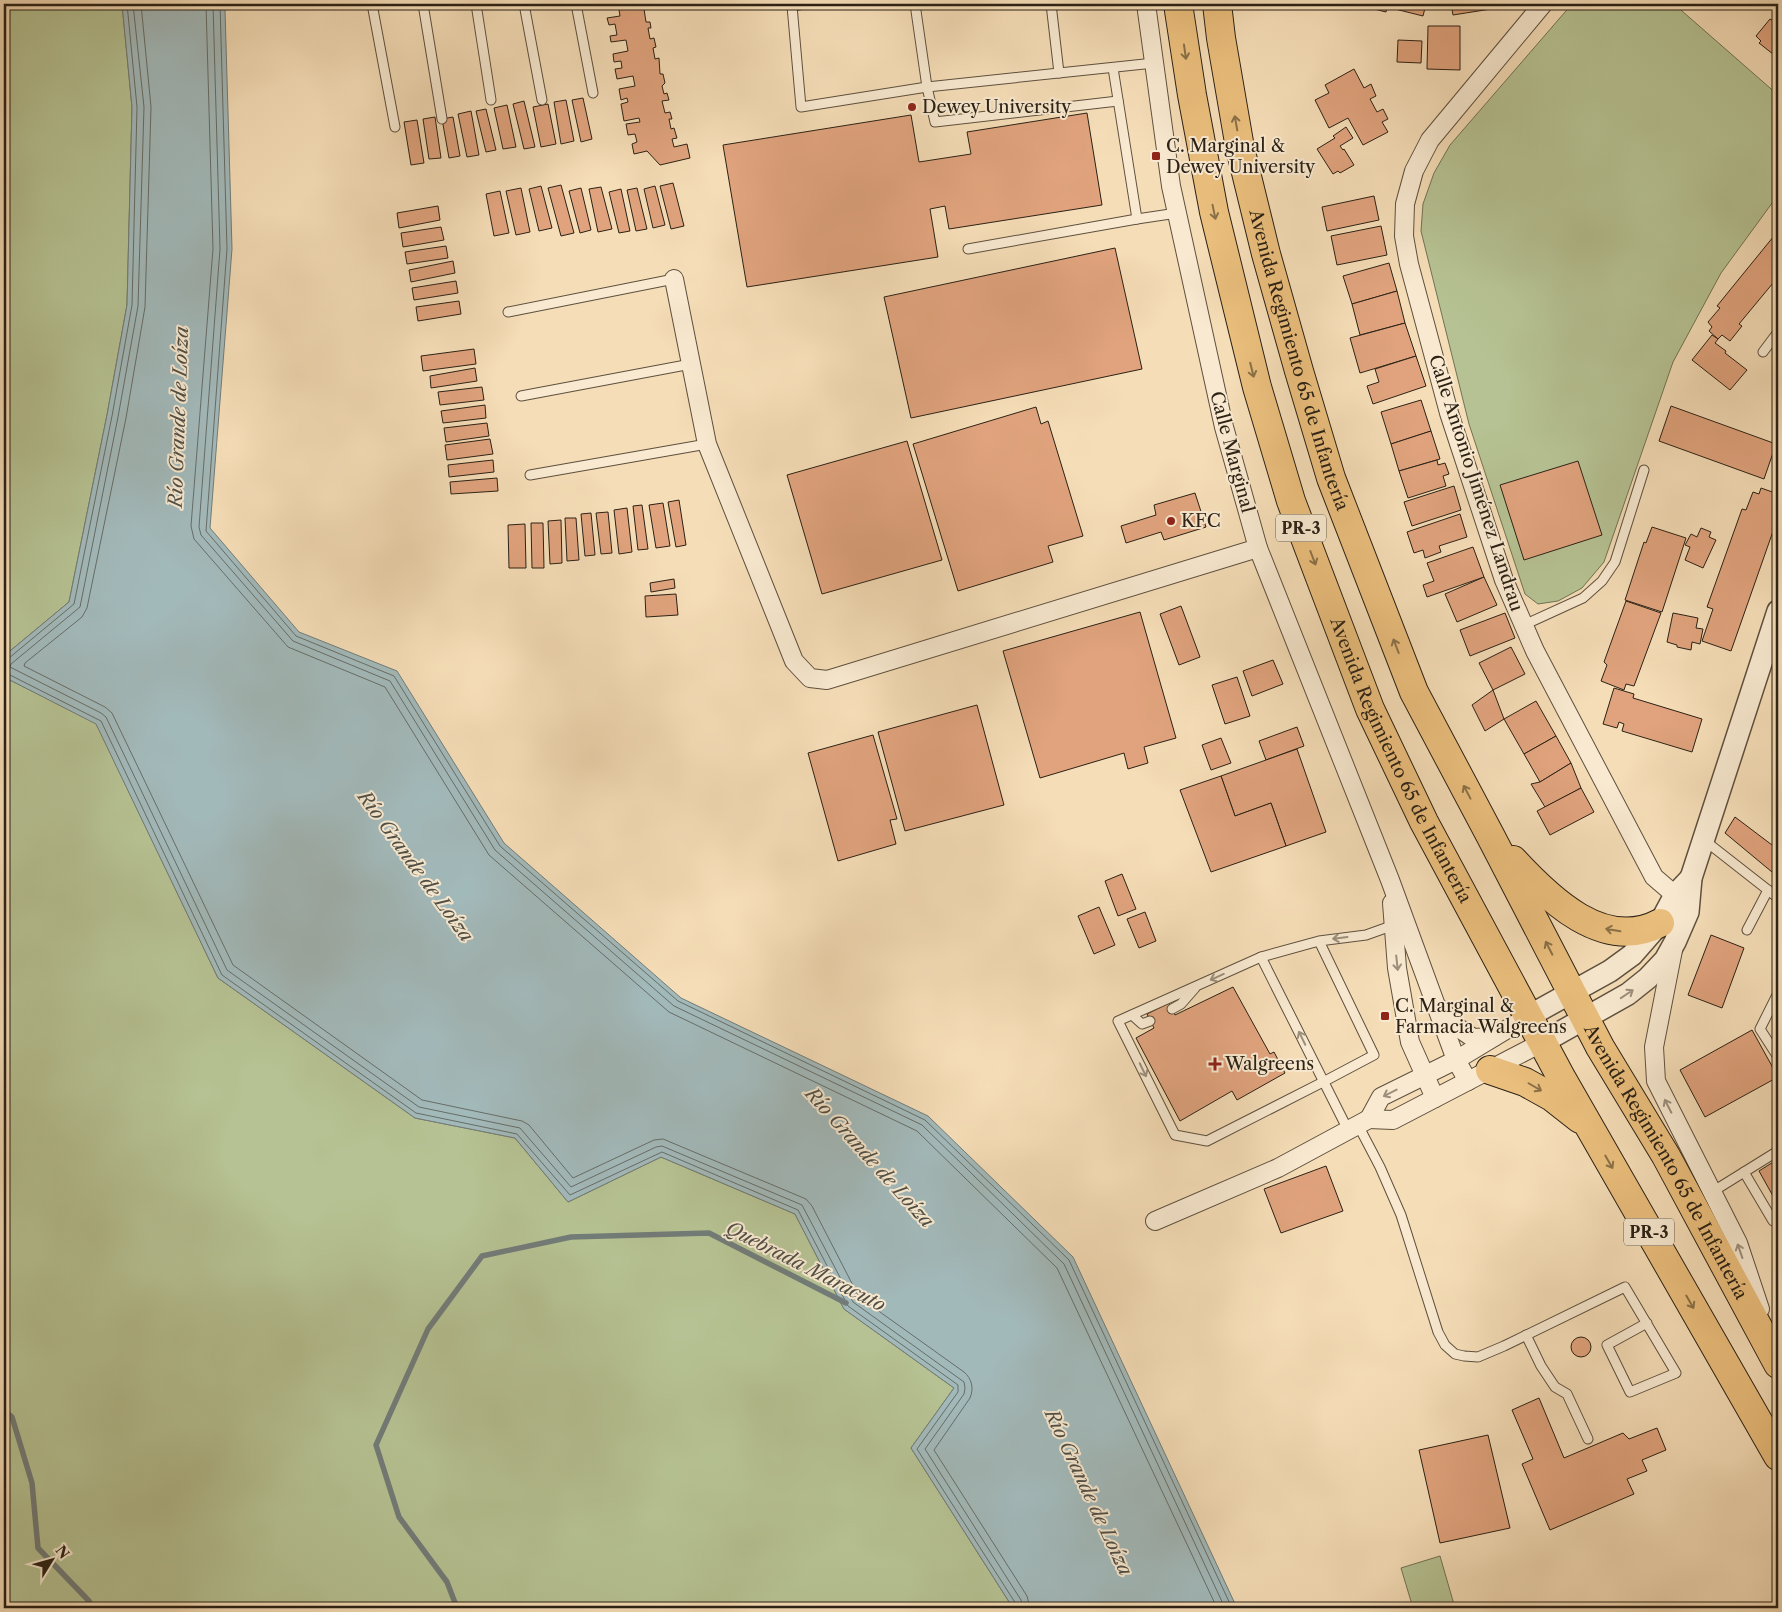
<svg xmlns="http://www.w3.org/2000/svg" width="1782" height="1612" font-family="'Libre Caslon Text',serif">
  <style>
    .green { fill: #b6c293; stroke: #707254 }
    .water { fill: #a2b9ba; stroke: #727c78 }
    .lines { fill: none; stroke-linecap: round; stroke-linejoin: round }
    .shore { stroke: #666d68; stroke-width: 1 }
    .stream { stroke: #727c78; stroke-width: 5.5 }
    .building { fill: #e0a37d; stroke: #2b2115 }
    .service-casing { stroke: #5e503e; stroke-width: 11 }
    .minor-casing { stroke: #5e503e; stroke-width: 20 }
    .tertiary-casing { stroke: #5e503e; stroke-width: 24 }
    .primary-casing { stroke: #2b2115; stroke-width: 30 }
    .service { stroke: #f8e9d0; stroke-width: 9 }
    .minor { stroke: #f8e9d0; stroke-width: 18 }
    .tertiary { stroke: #f8e9d0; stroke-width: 21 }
    .primary { stroke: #eabe7c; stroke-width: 28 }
    .oneway { stroke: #8a7048 }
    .oneway2 { stroke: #9c8f7c }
    .poi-dot { fill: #8f2418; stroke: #f8e9d0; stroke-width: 2 }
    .labels { text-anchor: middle; stroke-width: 4; stroke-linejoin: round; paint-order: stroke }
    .shield { fill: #f8e9d0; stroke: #685d4d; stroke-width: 1 }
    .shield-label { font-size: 16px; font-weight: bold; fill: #2b2115 }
    .poi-label { font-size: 18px; fill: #2b2115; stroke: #f8e9d0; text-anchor: start }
    .street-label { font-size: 18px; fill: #2b2115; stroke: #f8e9d0 }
    .water-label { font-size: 19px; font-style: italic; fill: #4f4f47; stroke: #f8e9d0 }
  </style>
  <rect width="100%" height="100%" fill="#f5ddb7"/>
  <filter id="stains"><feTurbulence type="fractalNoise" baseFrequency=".004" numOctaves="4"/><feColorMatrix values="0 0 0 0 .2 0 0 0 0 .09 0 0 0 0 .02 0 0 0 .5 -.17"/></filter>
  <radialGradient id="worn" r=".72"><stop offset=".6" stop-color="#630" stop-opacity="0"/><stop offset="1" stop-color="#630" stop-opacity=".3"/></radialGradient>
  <g class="green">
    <path d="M4 4H122L132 107 127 305 107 415 69 602 4 656Z"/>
    <path d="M1572 4H1674L1778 95V195L1721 273 1673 362 1604 562 1582 588 1558 601 1538 604 1525 594 1469 424 1421 231 1423 204 1434 173 1450 145Z"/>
    <path d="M4 677 96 723 218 978 415 1118 515 1138 568 1202 661 1157 795 1214 844 1309 954 1388 911 1448 1013 1608H4Z"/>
    <path d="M1440 1556 1455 1608H1413L1401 1568Z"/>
  </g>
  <path class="water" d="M122 4H224L225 10 232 249 210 528 299 632 397 671 504 843 681 998 928 1116 1073 1257 1237 1608H1013L911 1448 954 1388 844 1309 795 1214 661 1157 568 1202 515 1138 415 1118 218 978 96 724 4 677V656L69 602 107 415 127 305 132 107Z"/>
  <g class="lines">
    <g class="shore">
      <path d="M133 4 144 107 138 306 118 417 80 607 11 664 10 667 101 713 106 717 227 970 419 1107 520 1128 571 1187 656 1147 662 1146 802 1205 853 1302 964 1382 965 1388 964 1394 925 1449 1021 1600 1023 1608"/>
      <path d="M141 4 151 107 145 307 126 418 87 608 82 617 25 663 24 666 105 707 112 713 233 965 422 1100 522 1121 529 1125 573 1178 654 1140 663 1139 806 1199 812 1206 859 1297 964 1372C972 1379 974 1388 970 1398L934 1450 1027 1596 1030 1608"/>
      <path d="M206 4 213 249 191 526 194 539 288 647 385 687 489 855 669 1012 917 1131 1057 1268 1217 1608"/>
      <path d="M213 4 220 249 199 527 201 535 293 641 390 681 495 850 674 1006 922 1125 1064 1264 1225 1608"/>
      <path d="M220 4 227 249 206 531 296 636 394 676 500 846 678 1001 925 1120 1069 1260 1232 1608"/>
      <path d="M4 659 9 658 74 604 112 416 132 305 137 107 127 4"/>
      <path d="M4 673 8 674 101 721 222 975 416 1113 517 1134 570 1195 662 1152 798 1210 848 1306 958 1385V1392L917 1449 1016 1604V1608"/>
    </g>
    <g class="stream">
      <path d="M4 1410 12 1417 32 1483 38 1548 89 1601 93 1608"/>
      <path d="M457 1608 447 1582 399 1517 376 1445 428 1329 482 1256 571 1237 709 1233 846 1303"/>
    </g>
  </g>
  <g class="building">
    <path d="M618 4H647L648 8 644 9 646 22H650L651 28H648L650 39 654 38 656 47 653 48 655 59 659 58 660 74H663L665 83 662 86 664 94 667 93 669 100 662 101 665 113 670 112 672 119H669L671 129 674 128 677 138 672 139 674 147 687 144 690 158 660 165 647 151 634 154 632 144 637 142 635 134 628 135 626 124 640 122 639 118 624 121 621 104 628 102 627 98 621 100 619 89 635 86 633 76 617 79 615 69 622 68 621 61 614 62 613 54 628 51 626 40 611 42 610 36 617 35 615 24 609 25 607 18 620 16Z"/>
    <path d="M1355 4H1426L1423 16 1387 7 1386 12Z"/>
    <path d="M1451 4H1510V6L1453 15Z"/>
    <path d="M1775 16 1778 18V58L1759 43 1761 41 1756 36 1770 19 1772 20Z"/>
    <path d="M1428 26H1460V70L1427 69Z"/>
    <path d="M1398 40 1422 41 1421 63 1397 62Z"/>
    <path d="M1354 69 1364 88 1371 84 1376 96 1370 99 1377 112 1383 109 1388 119 1382 122 1388 132 1363 145 1348 118 1329 128 1315 100 1329 93 1325 85Z"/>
    <path d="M583 98 592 139 581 142 572 100Z"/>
    <path d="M566 100 574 141 561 144 554 102Z"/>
    <path d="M524 101 535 147 524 149 513 104Z"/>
    <path d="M548 104 556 144 541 147 533 107Z"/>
    <path d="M507 105 516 147 503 149 494 108Z"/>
    <path d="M486 109 496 150 486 152 476 111Z"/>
    <path d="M471 111 479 155 467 157 458 114Z"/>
    <path d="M1087 113 1102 205 949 229 945 206 930 209 938 257 747 287 723 145 911 115 919 162 971 154 967 132Z"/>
    <path d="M435 117 441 158 429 159 423 119Z"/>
    <path d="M453 117 460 156 449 158 442 119Z"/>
    <path d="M417 120 424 163 411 165 404 122Z"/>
    <path d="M1346 127 1353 138 1340 146 1343 150 1344 149 1354 165 1340 173 1338 171 1333 174 1317 149 1335 138 1333 136Z"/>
    <path d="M673 183 684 226 671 229 660 186Z"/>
    <path d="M561 185 574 233 561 236 548 188Z"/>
    <path d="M541 186 552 228 539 231 529 189Z"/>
    <path d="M655 186 665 225 653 228 644 189Z"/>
    <path d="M601 187 612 229 598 232 589 189Z"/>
    <path d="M521 188 530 232 516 235 506 191Z"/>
    <path d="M581 188 591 230 580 233 569 191Z"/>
    <path d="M637 188 647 229 636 231 627 190Z"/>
    <path d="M621 189 630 231 619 233 609 192Z"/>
    <path d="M500 191 509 233 494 236 486 194Z"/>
    <path d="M1374 196 1379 220 1327 231 1322 207Z"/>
    <path d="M438 206 440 220 399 228 397 213Z"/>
    <path d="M1381 226 1387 255 1337 265 1331 236Z"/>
    <path d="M441 227 444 240 403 247 401 233Z"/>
    <path d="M1778 231V277L1739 324 1742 326 1730 341 1722 335 1718 339 1709 331 1712 327 1708 322 1720 308 1717 306Z"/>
    <path d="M446 246 448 258 407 264 405 252Z"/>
    <path d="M1115 248 1142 369 911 418 884 297Z"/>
    <path d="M453 261 455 273 411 282 409 270Z"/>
    <path d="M1389 263 1397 291 1352 304 1343 276Z"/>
    <path d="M456 281 458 293 414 300 412 288Z"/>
    <path d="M1397 291 1405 323 1360 335 1352 304Z"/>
    <path d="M459 301 461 314 418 321 416 307Z"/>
    <path d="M1405 323 1416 356 1360 373 1350 338Z"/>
    <path d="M1712 335 1718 339 1715 343 1726 351 1725 353 1747 370 1730 390 1692 360Z"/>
    <path d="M474 349 476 364 423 371 421 356Z"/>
    <path d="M1416 356 1426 386 1373 404 1367 386 1379 382 1375 369Z"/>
    <path d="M475 368 477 381 431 388 430 376Z"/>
    <path d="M482 387 484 400 440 405 438 392Z"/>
    <path d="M1421 400 1431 431 1391 444 1381 412Z"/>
    <path d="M485 405 486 418 443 423 441 411Z"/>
    <path d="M1671 406 1776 444 1764 479 1659 441Z"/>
    <path d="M1036 407 1041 424 1048 421 1083 536 1048 546 1053 562 958 591 913 444Z"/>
    <path d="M487 423 489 436 446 442 444 428Z"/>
    <path d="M1431 431 1440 459 1399 471 1391 444Z"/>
    <path d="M490 439 493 454 447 460 445 445Z"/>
    <path d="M907 441 942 560 822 594 787 475Z"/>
    <path d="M493 460 494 472 449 477 448 465Z"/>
    <path d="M1437 460 1438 465 1445 463 1449 474 1443 476 1446 486 1408 498 1399 471Z"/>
    <path d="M1578 461 1602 535 1524 560 1500 485Z"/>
    <path d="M497 478 498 491 451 494 450 482Z"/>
    <path d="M1454 486 1461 510 1412 526 1404 502Z"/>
    <path d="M1761 488 1778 494 1776 499 1778 500V517L1731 651 1702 641 1713 609 1707 607 1742 509 1746 510 1753 492 1759 494Z"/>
    <path d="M1195 493 1206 527 1164 540 1161 532 1126 543 1121 526 1156 515 1154 505Z"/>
    <path d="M679 500 686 545 676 547 668 502Z"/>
    <path d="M663 503 670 546 656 548 649 505Z"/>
    <path d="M642 505 648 549 638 550 633 506Z"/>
    <path d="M627 508 632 552 619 554 614 510Z"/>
    <path d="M608 512 612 553 601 554 596 513Z"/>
    <path d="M591 513 595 555 585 556 581 514Z"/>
    <path d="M1460 514 1467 537 1439 546 1441 552 1425 558 1423 550 1414 553 1407 532Z"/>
    <path d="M565 518H576L579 560 567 561Z"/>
    <path d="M561 520 562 563 550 564 548 521Z"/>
    <path d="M531 523H543L544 568H532Z"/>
    <path d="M525 524 526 568H509L508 525Z"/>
    <path d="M1652 527 1686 538 1662 612 1625 600 1644 542 1646 543Z"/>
    <path d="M1701 528 1711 532 1709 537 1716 540 1703 568 1685 560 1690 547 1685 545 1691 534 1697 537Z"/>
    <path d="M1473 547 1484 577 1427 597 1423 585 1434 581 1427 563Z"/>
    <path d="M1484 577 1497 605 1457 622 1445 594Z"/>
    <path d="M674 579 675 588 651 592 650 583Z"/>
    <path d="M676 594 678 615 646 617 645 596Z"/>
    <path d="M1626 601 1661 613 1634 686 1626 684 1624 690 1601 681 1607 665 1604 662Z"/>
    <path d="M1181 606 1200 657 1179 665 1160 614Z"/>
    <path d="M1140 612 1176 738 1144 747 1148 763 1128 769 1124 753 1040 778 1003 651Z"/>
    <path d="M1505 613 1515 638 1470 656 1460 630Z"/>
    <path d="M1673 613 1698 618 1696 628 1703 629 1700 644 1692 642 1691 650 1677 647V645L1667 642Z"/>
    <path d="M1511 647 1525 674 1493 690 1479 663Z"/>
    <path d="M1273 660 1283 684 1252 696 1243 671Z"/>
    <path d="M1237 677 1250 716 1225 724 1212 685Z"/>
    <path d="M1614 688 1634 694 1633 698 1702 719 1692 752 1622 731 1624 724 1619 722 1617 728 1603 724Z"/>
    <path d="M1493 690 1504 719 1485 731 1472 705Z"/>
    <path d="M1536 701 1556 736 1524 754 1504 719Z"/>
    <path d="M977 705 1004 805 905 831 878 732Z"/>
    <path d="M1297 727 1304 746 1266 760 1259 741Z"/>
    <path d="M873 735 897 819 890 820 896 844 838 861 808 753Z"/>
    <path d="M1556 736 1571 763 1540 782 1524 754Z"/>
    <path d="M1221 738 1231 763 1211 770 1202 745Z"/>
    <path d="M1297 749 1326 832 1286 846 1271 803 1235 816 1221 776Z"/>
    <path d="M1571 763 1581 788 1545 807 1531 784 1540 782Z"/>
    <path d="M1221 776 1235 816 1271 803 1286 846 1211 872 1180 790Z"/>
    <path d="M1581 788 1594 812 1550 835 1537 811Z"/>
    <path d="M1735 817 1772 845 1778 841V877L1725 833Z"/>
    <path d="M1122 874 1136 909 1118 916 1105 881Z"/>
    <path d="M1099 907 1115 945 1094 954 1078 916Z"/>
    <path d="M1145 912 1156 941 1139 948 1127 919Z"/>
    <path d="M1711 935 1744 948 1722 1008 1688 995Z"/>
    <path d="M1233 987 1270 1054 1274 1052 1285 1073 1237 1100 1232 1091 1180 1121 1136 1038 1154 1028 1147 1014 1169 1003 1175 1015Z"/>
    <path d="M1752 1030 1778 1077 1705 1117 1680 1070Z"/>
    <path d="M1778 1159V1205L1759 1171Z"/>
    <path d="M1326 1166 1343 1211 1281 1233 1264 1189Z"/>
    <circle cx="1581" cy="1347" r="10"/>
    <path d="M1539 1398 1564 1458 1623 1433 1629 1439 1657 1428 1666 1450 1642 1460 1647 1471 1627 1479 1634 1494 1550 1530 1522 1464 1533 1459 1512 1410Z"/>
    <path d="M1488 1435 1510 1528 1440 1543 1419 1450Z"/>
  </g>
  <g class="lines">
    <g class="service-casing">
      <g id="service">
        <path d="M372 4 395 127"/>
        <path d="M423 4 442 119"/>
        <path d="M476 4 491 100"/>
        <path d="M524 4 542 100"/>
        <path d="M576 4 593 93"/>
        <path d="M805 4 792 6 801 107 927 87 935 122 1118 101"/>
        <path d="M915 4 927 87 1154 63"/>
        <path d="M1051 4 1059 73"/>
        <path d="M1113 68 1137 219 1177 213"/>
        <path d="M968 249 1137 219"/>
        <path d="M508 312 674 279"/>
        <path d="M1763 352 1778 332"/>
        <path d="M521 396 691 364"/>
        <path d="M530 475 707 444"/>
        <path d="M1524 625 1583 598 1602 581 1615 562 1644 470"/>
        <path d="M1704 840 1778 898"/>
        <path d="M1747 930 1768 890"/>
        <path d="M1319 941 1374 1055 1323 1082 1207 1141 1175 1135 1118 1021 1261 957 1319 941 1366 935 1394 925"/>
        <path d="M1261 957 1348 1130"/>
        <path d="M1778 993 1760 1029 1778 1057"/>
        <path d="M1172 1009 1181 1004 1195 988"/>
        <path d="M1132 1015 1142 1024 1150 1021"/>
        <path d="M1358 1125 1380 1167 1401 1215 1438 1332 1445 1345 1455 1354 1464 1356 1478 1357 1504 1346 1625 1287 1676 1373 1630 1392 1607 1345 1647 1323"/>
        <path d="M1744 1172 1773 1221"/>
        <path d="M1712 1192 1778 1151"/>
        <path d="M1526 1335 1541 1366 1555 1387 1567 1394 1588 1439"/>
      </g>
    </g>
    <g class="minor-casing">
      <g id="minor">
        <path d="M1146 4 1171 186 1224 427 1258 548 1390 880 1456 1060 1468 1081"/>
        <path d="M1543 4 1430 140 1414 171 1405 204 1404 236 1409 264 1449 413 1504 580 1535 651 1654 877 1675 895 1686 900"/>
        <path d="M674 279 707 444 794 661 810 678 827 680 1258 548"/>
        <path d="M1392 903 1397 968 1410 1042 1435 1098"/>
        <path d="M1673 950 1654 1047 1656 1081 1738 1243 1760 1309"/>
        <path d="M1442 1010 1453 1024 1473 1038 1494 1037"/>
        <path d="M1529 1016 1456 1060 1381 1097 1369 1119 1393 1120 1543 1042"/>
        <path d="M1155 1221 1278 1168 1369 1119"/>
      </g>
    </g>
    <g class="tertiary-casing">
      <g id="tertiary">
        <path d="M1529 1016 1610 971 1632 955 1660 923 1675 895 1691 878"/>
        <path d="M1543 1042 1628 994 1648 978 1665 960 1675 942 1688 912 1691 878 1778 611"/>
      </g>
    </g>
    <g class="primary-casing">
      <g id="primary">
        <path id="s1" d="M1178 4 1192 95 1214 212 1257 387 1291 501 1370 709 1424 822 1562 1079 1778 1456"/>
        <path id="s2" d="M1217 4 1221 38 1240 148 1266 254 1299 371 1331 478 1414 692 1490 835 1600 1047 1666 1156 1778 1364"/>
        <path d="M1513 860C1549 899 1604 953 1660 923"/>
        <path d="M1490 1070 1525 1082 1552 1097 1580 1119"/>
      </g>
    </g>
    <use href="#service" class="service"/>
    <use href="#minor" class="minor"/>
    <use href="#tertiary" class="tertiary"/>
    <use href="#primary" class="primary"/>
  </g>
  <defs><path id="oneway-shaft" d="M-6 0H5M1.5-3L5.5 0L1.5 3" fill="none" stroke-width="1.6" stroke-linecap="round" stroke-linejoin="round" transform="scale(1.25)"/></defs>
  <g class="oneway">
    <use href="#oneway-shaft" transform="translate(1185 52) rotate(82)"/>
    <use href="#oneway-shaft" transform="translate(1236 123) rotate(-100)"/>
    <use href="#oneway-shaft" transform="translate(1214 212) rotate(78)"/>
    <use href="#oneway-shaft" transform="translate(1252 370) rotate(76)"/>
    <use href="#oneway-shaft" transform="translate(1313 558) rotate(69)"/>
    <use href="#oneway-shaft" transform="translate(1396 646) rotate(-111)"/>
    <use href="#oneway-shaft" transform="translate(1467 792) rotate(-118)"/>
    <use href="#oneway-shaft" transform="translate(1613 930) rotate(-170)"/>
    <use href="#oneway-shaft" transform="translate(1549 948) rotate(-117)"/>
    <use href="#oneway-shaft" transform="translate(1535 1087) rotate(30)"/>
    <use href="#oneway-shaft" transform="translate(1609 1162) rotate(60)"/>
    <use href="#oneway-shaft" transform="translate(1690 1302) rotate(60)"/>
  </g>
  <g class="oneway2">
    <use href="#oneway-shaft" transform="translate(1340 938) rotate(173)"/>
    <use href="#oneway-shaft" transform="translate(1397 963) rotate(84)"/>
    <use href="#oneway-shaft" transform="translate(1217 977) rotate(156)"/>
    <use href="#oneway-shaft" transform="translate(1627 994) rotate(-34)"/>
    <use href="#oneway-shaft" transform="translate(1302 1038) rotate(-116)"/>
    <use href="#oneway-shaft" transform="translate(1143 1070) rotate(64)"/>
    <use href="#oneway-shaft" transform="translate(1390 1093) rotate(153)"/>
    <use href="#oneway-shaft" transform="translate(1668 1106) rotate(-117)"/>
    <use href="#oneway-shaft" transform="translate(1740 1251) rotate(-109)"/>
  </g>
  <g class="poi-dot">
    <circle cx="912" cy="107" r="5"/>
    <rect x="1151" y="151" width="10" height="10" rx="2.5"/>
    <circle cx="1171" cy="521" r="5"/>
    <rect x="1380" y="1011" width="10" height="10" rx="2.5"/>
    <path d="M1212.5 1056.5h5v5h5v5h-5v5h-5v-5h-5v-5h5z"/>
  </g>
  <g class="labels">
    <g class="shield">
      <rect x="1276" y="514.5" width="50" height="27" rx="4"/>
      <rect x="1624" y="1218.5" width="50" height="27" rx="4"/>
    </g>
    <g class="shield-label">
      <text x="1301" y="534">PR-3</text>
      <text x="1649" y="1238">PR-3</text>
    </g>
    <g class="poi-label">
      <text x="922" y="113">Dewey University</text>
      <text x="1166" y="152">C. Marginal &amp;<tspan x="1166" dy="21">Dewey University</tspan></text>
      <text x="1181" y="527">KFC</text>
      <text x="1395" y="1012">C. Marginal &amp;<tspan x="1395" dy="21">Farmacia Walgreens</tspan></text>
      <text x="1225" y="1070">Walgreens</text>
    </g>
    <g class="street-label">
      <text dy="6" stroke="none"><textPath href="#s2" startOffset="366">Avenida Regimiento 65 de Infantería</textPath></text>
      <text transform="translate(1232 452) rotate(75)" y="6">Calle Marginal</text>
      <text transform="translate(1476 483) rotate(72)" y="6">Calle Antonio Jiménez Landrau</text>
      <text dy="6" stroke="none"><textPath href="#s1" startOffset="792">Avenida Regimiento 65 de Infantería</textPath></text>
      <text dy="6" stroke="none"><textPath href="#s2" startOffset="1251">Avenida Regimiento 65 de Infantería</textPath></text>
    </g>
    <g class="water-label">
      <text transform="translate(178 417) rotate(-88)" y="7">Río Grande de Loíza</text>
      <text transform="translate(416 866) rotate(54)" y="7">Río Grande de Loíza</text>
      <text transform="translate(870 1157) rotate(48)" y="7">Río Grande de Loíza</text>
      <text transform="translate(806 1266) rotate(27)" y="7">Quebrada Maracuto</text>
      <text transform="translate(1089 1492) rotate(65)" y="7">Río Grande de Loíza</text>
    </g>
  </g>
  <rect width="1782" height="1612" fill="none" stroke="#f5ddb7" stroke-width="20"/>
  <rect x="5" y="5" width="1772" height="1602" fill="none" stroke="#2b2115" stroke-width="2.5"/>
  <rect x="10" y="10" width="1762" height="1592" fill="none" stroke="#2b2115"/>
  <g transform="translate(52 1560) rotate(53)" stroke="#f8e9d0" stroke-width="4" paint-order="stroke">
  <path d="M0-4L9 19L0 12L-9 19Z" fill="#2b2115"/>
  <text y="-8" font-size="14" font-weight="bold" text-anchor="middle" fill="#2b2115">N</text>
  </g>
  <rect width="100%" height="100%" filter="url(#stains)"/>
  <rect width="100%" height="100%" fill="url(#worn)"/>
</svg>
